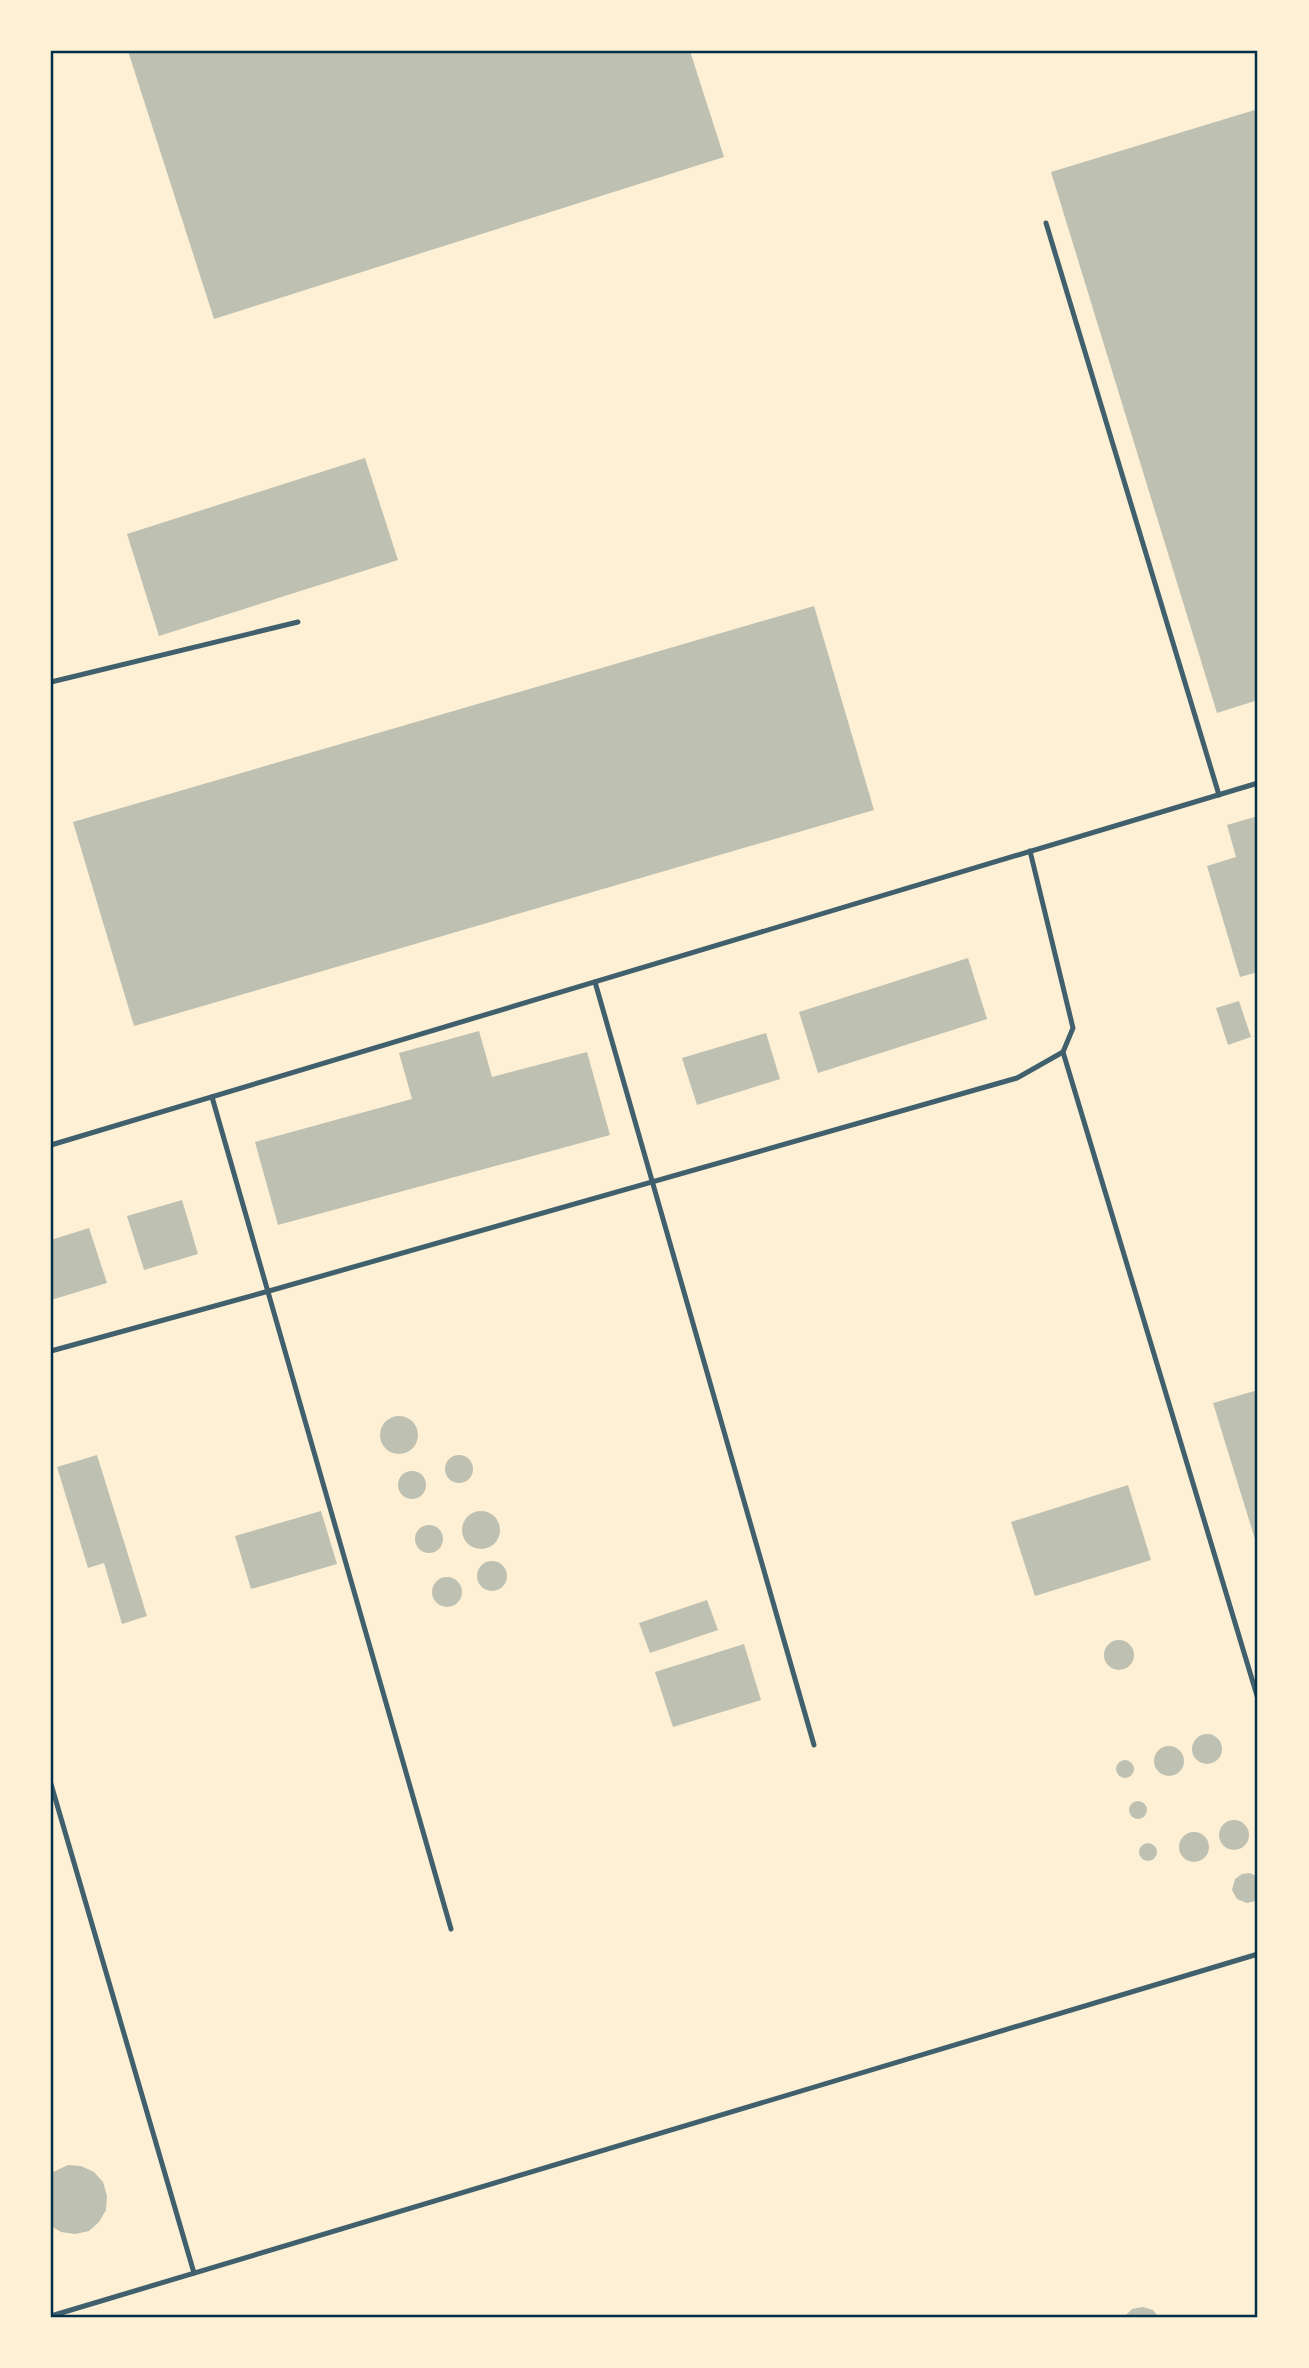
<svg xmlns="http://www.w3.org/2000/svg" width="1309" height="2368" font-family="Raleway,sans-serif">
  <style>
    .building { fill: #bec0b2 }
    .lines { fill: none; stroke-linecap: round; stroke-linejoin: round }
    .service { stroke: #3f606c; stroke-width: 5 }
    .neatline { fill: none; stroke: #003049; stroke-width: 2.5 }
  </style>
  <rect width="100%" height="100%" fill="#fdf0d5"/>
  <g class="building">
    <path d="M128 51H690L724 157 214 319Z"/>
    <path d="M1258 109V700L1217 713 1051 172Z"/>
    <path d="M365 458 398 560 159 636 127 534Z"/>
    <path d="M814 606 874 810 134 1026 73 822Z"/>
    <path d="M1258 816V972L1240 977 1207 866 1236 857 1227 825Z"/>
    <path d="M968 958 987 1019 818 1073 799 1012Z"/>
    <path d="M1239 1001 1251 1037 1228 1045 1216 1008Z"/>
    <path d="M479 1031 492 1077 587 1052 610 1135 278 1225 255 1142 412 1099 399 1053Z"/>
    <path d="M766 1033 780 1079 697 1105 682 1058Z"/>
    <path d="M182 1200 198 1254 144 1270 127 1216Z"/>
    <path d="M89 1228 107 1283 51 1300V1240Z"/>
    <path d="M1258 1390V1549L1213 1403Z"/>
    <circle cx="399" cy="1435" r="19"/>
    <circle cx="459" cy="1469" r="14"/>
    <path d="M97 1455 147 1616 122 1624 104 1563 88 1568 57 1467Z"/>
    <circle cx="412" cy="1485" r="14"/>
    <path d="M1128 1485 1151 1560 1035 1596 1011 1522Z"/>
    <circle cx="481" cy="1530" r="19"/>
    <path d="M321 1511 337 1564 251 1589 235 1536Z"/>
    <circle cx="429" cy="1539" r="14"/>
    <circle cx="492" cy="1576" r="15"/>
    <circle cx="447" cy="1592" r="15"/>
    <path d="M707 1600 718 1630 650 1653 639 1623Z"/>
    <circle cx="1119" cy="1655" r="15"/>
    <path d="M744 1644 761 1700 673 1727 655 1672Z"/>
    <circle cx="1207" cy="1749" r="15"/>
    <circle cx="1169" cy="1761" r="15"/>
    <circle cx="1125" cy="1769" r="9"/>
    <circle cx="1138" cy="1810" r="9"/>
    <circle cx="1234" cy="1835" r="15"/>
    <circle cx="1194" cy="1847" r="15"/>
    <circle cx="1148" cy="1852" r="9"/>
    <path d="M1250 1873 1258 1877V1898L1256 1901 1247 1903 1237 1899 1232 1890 1235 1879 1242 1874Z"/>
    <path d="M68 2165 81 2166 94 2172 103 2182 107 2196 106 2210 99 2222 89 2231 75 2234 61 2232 51 2226V2173Z"/>
    <path d="M1143 2307 1153 2310 1158 2317H1124L1132 2309Z"/>
  </g>
  <g class="lines">
    <g class="service">
      <path d="M1046 223 1219 795"/>
      <path d="M51 682 298 622"/>
      <path d="M595 982 814 1745"/>
      <path d="M1063 1052 1258 1699"/>
      <path d="M212 1097 451 1929"/>
      <path d="M51 1145 1258 783"/>
      <path d="M51 1351 269 1291 1017 1078 1063 1052 1073 1028 1030 851"/>
      <path d="M51 1784 194 2273"/>
      <path d="M51 2316 1258 1954"/>
    </g>
  </g>
  <rect width="1309" height="2368" fill="none" stroke="#fdf0d5" stroke-width="105"/>
  <rect x="52" y="52" width="1204" height="2264" class="neatline"/>
</svg>
